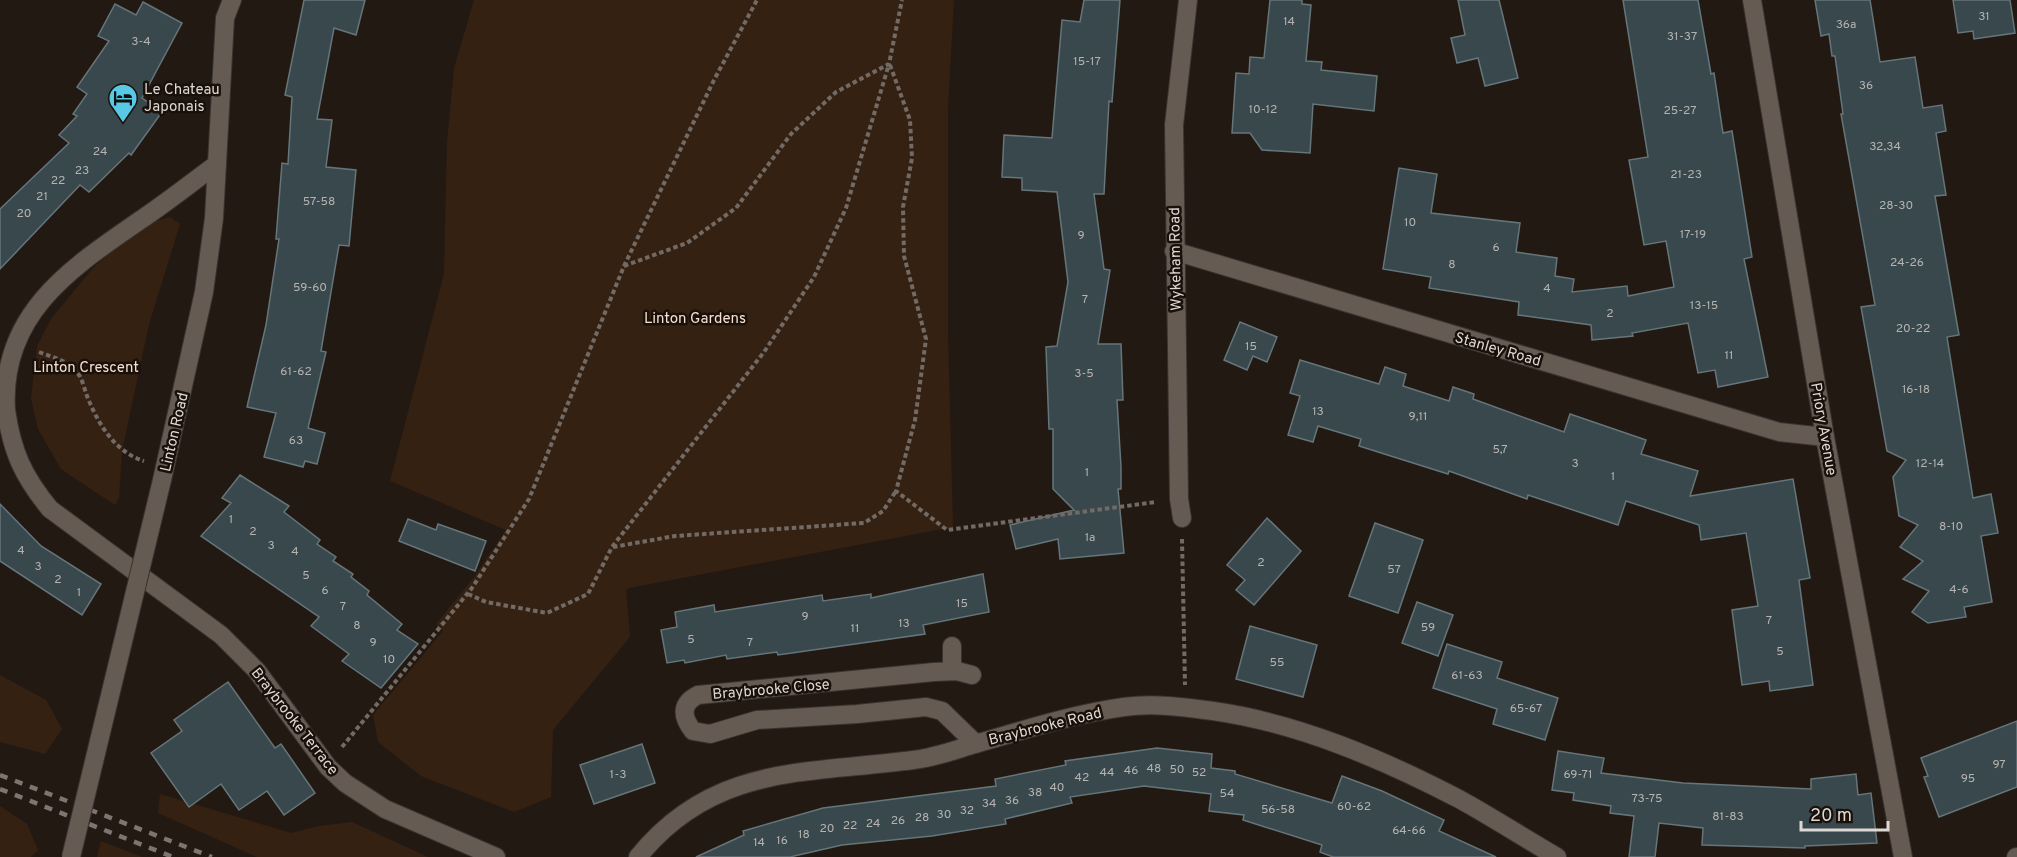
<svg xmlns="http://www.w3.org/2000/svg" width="2017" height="857" font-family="Overpass,sans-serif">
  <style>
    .green { fill: #352112 }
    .building { fill: #39484c; stroke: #657579; stroke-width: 1.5 }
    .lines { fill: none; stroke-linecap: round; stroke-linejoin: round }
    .minor-casing { stroke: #3a3330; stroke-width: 20 }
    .path { stroke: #726a64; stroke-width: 4; stroke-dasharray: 4.5 3; stroke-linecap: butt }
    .minor { stroke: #665b53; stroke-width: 18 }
    .rail { stroke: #7e7570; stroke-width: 4.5; stroke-dasharray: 8 8; stroke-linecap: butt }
    .minor-bridge-casing { stroke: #3a3330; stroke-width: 20; stroke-linecap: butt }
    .minor-bridge { stroke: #665b53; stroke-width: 18 }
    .labels { text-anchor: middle; stroke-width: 5; stroke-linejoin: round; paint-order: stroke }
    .number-label { font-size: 12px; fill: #b5b3b1 }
    .poi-label { font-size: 15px; fill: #ded7d3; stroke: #19100a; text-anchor: start }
    .street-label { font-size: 15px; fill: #ded7d3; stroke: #19100a }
    .park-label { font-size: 15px; fill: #f6dfcf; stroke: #19100a }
  </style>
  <rect width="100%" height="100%" fill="#231913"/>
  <g class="green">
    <path d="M474 0H954L948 107V334L953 527 629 588 626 590 630 637 553 730 551 797 514 812 421 776 378 742 373 715 443 631 436 624 472 580 506 530 390 481 444 274 447 143 454 68Z"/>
    <path d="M170 217 180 224 149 324 122 451 119 498 115 505 61 469 38 429 31 399 37 346 51 319 93 268 141 225Z"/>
    <path d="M0 675 46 700 62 729 45 754 0 742Z"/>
    <path d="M160 794 291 833 318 826 352 822 428 857H257L158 813Z"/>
    <path d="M0 806 27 824 38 850 31 857H0Z"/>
    <path d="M101 841 142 857H97Z"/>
  </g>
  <g class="building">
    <path d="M304 0H365L356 35 334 28 317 119 332 120 326 167 356 170 349 246 339 245 321 351 326 352 308 428 325 433 317 464 305 461 303 467 264 457 276 413 247 407 266 325 279 239H276L280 188 282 163 288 164 292 97 285 95Z"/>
    <path d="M1084 0H1120L1112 102 1109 101 1104 194H1094L1104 269 1110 270 1098 344H1121L1123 400H1117L1121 467V489H1118L1124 553 1060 559 1058 539 1016 549 1010 525 1074 510 1053 489V429H1049L1046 347 1057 346 1068 282 1057 192 1022 190V178L1002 177 1004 135 1052 138 1062 20 1080 22Z"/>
    <path d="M1270 0H1302V4L1311 5 1306 61 1322 62 1321 70 1377 76 1374 111 1313 104 1310 153 1262 150 1250 133H1232L1236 73 1249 74 1250 57 1264 58Z"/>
    <path d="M1458 0H1499L1518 78 1485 86 1478 58 1457 63 1451 38 1465 35Z"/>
    <path d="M1623 0H1698L1711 74 1714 73 1723 133 1732 131 1752 257 1744 259 1768 377 1718 387 1715 370 1698 373 1688 323 1632 333 1633 336 1592 340 1591 325 1518 315 1519 302 1429 288 1431 277 1383 269 1399 168 1437 174 1431 213 1520 223 1516 252 1557 258 1555 276 1574 279 1572 292 1627 286 1628 296 1674 287 1666 241 1644 245 1629 160 1648 157Z"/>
    <path d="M1815 0H1870L1880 62 1915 57 1923 108 1942 105 1946 131 1936 133 1946 195 1935 196 1959 335 1947 337 1973 498 1991 494 1998 533 1981 536 1992 602 1964 607 1966 617 1928 623 1912 612 1929 591 1903 579 1923 561 1900 547 1918 525 1899 516 1893 477 1906 460 1887 451 1861 307 1875 305 1841 114H1843L1835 56H1832L1829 34 1821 36Z"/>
    <path d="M1953 0H2010L2015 33 1974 39 1973 31 1958 33Z"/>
    <path d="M143 2 182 23 142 98 162 112 131 155 129 153 89 192 80 185 0 269V209L69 143 59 135 77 116 73 114 87 94 77 87 109 41 98 36 115 4 136 15Z"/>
    <path d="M1240 322 1277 337 1267 362 1253 356 1247 370 1224 360Z"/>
    <path d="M1300 360 1379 384 1385 367 1406 374 1403 386 1449 401 1453 387 1474 394 1473 399 1564 432 1570 414 1646 440 1641 454 1698 471 1690 496 1793 479 1810 578 1799 580 1813 685 1770 691 1769 681 1742 685 1732 610 1758 606 1746 533 1701 540 1699 525 1626 501 1618 525 1528 495 1527 499 1449 471 1448 474 1359 446 1361 439 1318 426 1313 442 1288 435 1300 396 1290 393Z"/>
    <path d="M240 475 289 506 284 512 320 540 317 544 336 557 333 561 353 574 351 577 369 591 367 595 402 624 397 630 418 644 381 688 342 661 349 654 311 626 319 617 201 536 231 503 222 498Z"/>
    <path d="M0 504 41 546 101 584 82 615 0 561Z"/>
    <path d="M1267 518 1301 551 1254 605 1236 590 1245 580 1227 565Z"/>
    <path d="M408 519 436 530 438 524 486 541 475 571 399 541Z"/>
    <path d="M1375 523 1423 540 1398 613 1349 596Z"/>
    <path d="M983 574 989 612 923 625 925 634 778 655 777 652 727 659 726 655 685 663 684 660 667 663 661 630 677 627 675 612 714 605 715 612 822 595 823 601 871 594V598Z"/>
    <path d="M1417 602 1453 615 1438 656 1402 643Z"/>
    <path d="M1250 626 1317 645 1303 697 1236 679Z"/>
    <path d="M1447 644 1502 662 1497 678 1558 698 1545 740 1493 724 1497 709 1433 688Z"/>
    <path d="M228 682 275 748 281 744 315 793 284 815 267 791 239 810 221 784 189 807 151 753 182 731 174 720Z"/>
    <path d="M2017 721V787L1939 817 1924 777 1928 776 1921 758Z"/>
    <path d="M642 744 655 783 594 804 580 765Z"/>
    <path d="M1157 748 1212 754 1211 768 1235 771V774L1332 803 1342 776 1382 791 1444 820 1439 831 1496 857H1333L1320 852 1322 845 1243 820 1244 815 1209 811 1211 794 1144 786 1070 797 1072 803 1005 819 1006 824 932 836 842 845 790 857H696L744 835 743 831 823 808 996 786 995 779 1066 765 1065 761Z"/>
    <path d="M1558 751 1604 758 1601 773 1683 783 1811 789V779L1856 774 1858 795 1871 793 1877 843 1805 846V848L1702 845 1703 828 1659 823 1655 857H1629L1634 816 1610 813 1611 806 1573 800 1574 793 1552 790Z"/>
  </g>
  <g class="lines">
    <g class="minor-casing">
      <g id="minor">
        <path d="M1752 0 1825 437 1903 857"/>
        <path d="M217 164C191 183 166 203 139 221 71 268 0 314 6 410 12 452 23 476 50 509L221 635 257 671 328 767 345 783 385 809 496 857"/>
        <path d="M1174 251 1779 432 1825 437"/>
        <path d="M162 480 204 292 214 218 225 18 232 0"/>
        <path d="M1182 518 1179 499 1174 125 1188 0"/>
        <path d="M952 671V646"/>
        <path d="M972 675 957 671 934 672 698 695C680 704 682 717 693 731L710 734 757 720 857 714 926 707 942 711 976 744"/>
        <path d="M638 857C713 764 807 774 913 760 934 758 955 750 975 744 1024 730 1073 714 1124 707 1153 703 1184 707 1213 711 1298 723 1382 759 1459 799 1492 817 1524 838 1557 857"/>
        <path d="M2016 857H2017"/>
      </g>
    </g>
    <g class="path">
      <path d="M890 65 910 120 912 158 903 207 904 256 926 339 915 420 896 491 947 530 1156 502"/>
      <path d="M624 266 687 243 736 208 791 134 836 92 889 64 902 0"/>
      <path d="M39 352C52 357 66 360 76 371 82 377 84 388 87 396 98 424 115 452 144 461"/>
      <path d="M1182 539 1185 685"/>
      <path d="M613 547 675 536 864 523 883 511 896 491"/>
      <path d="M468 594 486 602 547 613 588 594 612 547 764 352 814 277 846 208 889 64"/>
      <path d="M342 747 472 588 529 499 624 266 714 80 757 0"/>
    </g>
    <use href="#minor" class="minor"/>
    <g class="rail">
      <path d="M0 775 212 857"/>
      <path d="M0 789 173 857"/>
    </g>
    <g class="minor-bridge-casing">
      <path id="minor-bridge" d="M71 857 162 480"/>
    </g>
    <use href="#minor-bridge" class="minor-bridge"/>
  </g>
  <defs>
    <g id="hotel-pin" transform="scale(1.5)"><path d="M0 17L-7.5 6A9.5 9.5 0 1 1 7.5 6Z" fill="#59c8e4" stroke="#19100a"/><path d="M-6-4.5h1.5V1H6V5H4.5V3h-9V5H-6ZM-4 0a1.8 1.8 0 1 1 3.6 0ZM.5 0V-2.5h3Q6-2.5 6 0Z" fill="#111"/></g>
  </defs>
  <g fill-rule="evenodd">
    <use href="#hotel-pin" x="123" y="98"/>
  </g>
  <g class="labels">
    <g class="number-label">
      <text x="1984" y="20">31</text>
      <text x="1289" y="25">14</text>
      <text x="1846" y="28">36a</text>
      <text x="1682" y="40">31-37</text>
      <text x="141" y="45">3-4</text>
      <text x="1087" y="65">15-17</text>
      <text x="1866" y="89">36</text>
      <text x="1263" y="113">10-12</text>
      <text x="1680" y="114">25-27</text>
      <text x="1885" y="150">32,34</text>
      <text x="100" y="155">24</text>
      <text x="82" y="174">23</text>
      <text x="1686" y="178">21-23</text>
      <text x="58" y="184">22</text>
      <text x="42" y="200">21</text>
      <text x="319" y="205">57-58</text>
      <text x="1896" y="209">28-30</text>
      <text x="24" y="217">20</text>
      <text x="1410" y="226">10</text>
      <text x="1693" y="238">17-19</text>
      <text x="1081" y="239">9</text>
      <text x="1496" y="251">6</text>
      <text x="1907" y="266">24-26</text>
      <text x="1452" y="268">8</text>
      <text x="310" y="291">59-60</text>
      <text x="1547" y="292">4</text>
      <text x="1085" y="303">7</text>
      <text x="1704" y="309">13-15</text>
      <text x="1610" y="317">2</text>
      <text x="1913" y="332">20-22</text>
      <text x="1251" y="350">15</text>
      <text x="1729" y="359">11</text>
      <text x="296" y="375">61-62</text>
      <text x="1084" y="377">3-5</text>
      <text x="1916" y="393">16-18</text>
      <text x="1318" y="415">13</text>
      <text x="1418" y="420">9,11</text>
      <text x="296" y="444">63</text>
      <text x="1500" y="453">5,7</text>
      <text x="1575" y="467">3</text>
      <text x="1930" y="467">12-14</text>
      <text x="1087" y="476">1</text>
      <text x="1613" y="480">1</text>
      <text x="231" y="523">1</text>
      <text x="1951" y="530">8-10</text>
      <text x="253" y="535">2</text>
      <text x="1090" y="541">1a</text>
      <text x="271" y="549">3</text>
      <text x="21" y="554">4</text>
      <text x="295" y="555">4</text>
      <text x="1261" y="566">2</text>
      <text x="38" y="570">3</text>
      <text x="1394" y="573">57</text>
      <text x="306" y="579">5</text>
      <text x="58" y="583">2</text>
      <text x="1959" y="593">4-6</text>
      <text x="325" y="594">6</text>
      <text x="79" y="596">1</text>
      <text x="962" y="607">15</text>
      <text x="343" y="610">7</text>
      <text x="805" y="620">9</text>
      <text x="1769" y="624">7</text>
      <text x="904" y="627">13</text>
      <text x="357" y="629">8</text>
      <text x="1428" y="631">59</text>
      <text x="855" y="632">11</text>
      <text x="691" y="643">5</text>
      <text x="373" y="646">9</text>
      <text x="750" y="646">7</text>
      <text x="1780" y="655">5</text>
      <text x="389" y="663">10</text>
      <text x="1277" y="666">55</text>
      <text x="1467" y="679">61-63</text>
      <text x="1526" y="712">65-67</text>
      <text x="1999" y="768">97</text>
      <text x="1154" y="772">48</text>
      <text x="1177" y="773">50</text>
      <text x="1131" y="774">46</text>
      <text x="1107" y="776">44</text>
      <text x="1199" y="776">52</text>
      <text x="618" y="778">1-3</text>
      <text x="1578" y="778">69-71</text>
      <text x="1082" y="781">42</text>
      <text x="1968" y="782">95</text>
      <text x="1057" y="791">40</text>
      <text x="1035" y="796">38</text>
      <text x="1227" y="797">54</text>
      <text x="1647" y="802">73-75</text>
      <text x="1012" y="804">36</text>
      <text x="989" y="807">34</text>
      <text x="1354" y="810">60-62</text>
      <text x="1278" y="813">56-58</text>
      <text x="967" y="814">32</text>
      <text x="944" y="818">30</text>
      <text x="1728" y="820">81-83</text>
      <text x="922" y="821">28</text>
      <text x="898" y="824">26</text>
      <text x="873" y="827">24</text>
      <text x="850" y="829">22</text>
      <text x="827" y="832">20</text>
      <text x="1409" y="834">64-66</text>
      <text x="804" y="838">18</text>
      <text x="782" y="844">16</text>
      <text x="759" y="846">14</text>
    </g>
    <g class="poi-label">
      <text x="144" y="94">Le Chateau<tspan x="144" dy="17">Japonais</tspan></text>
    </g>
    <g class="street-label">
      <text transform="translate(1175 259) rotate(-91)" y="5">Wykeham Road</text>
      <text transform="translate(1498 349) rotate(16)" y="5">Stanley Road</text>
      <text transform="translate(1824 429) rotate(80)" y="5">Priory Avenue</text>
      <text transform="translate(174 432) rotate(-77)" y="5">Linton Road</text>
      <text transform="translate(771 689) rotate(-5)" y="5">Braybrooke Close</text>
      <text transform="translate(295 721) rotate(52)" y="5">Braybrooke Terrace</text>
      <text transform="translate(1045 726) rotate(-14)" y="5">Braybrooke Road</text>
    </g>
    <g class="park-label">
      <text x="695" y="323">Linton Gardens</text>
      <text x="86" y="372">Linton Crescent</text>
    </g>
  </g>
  <path d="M1801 821v9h87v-9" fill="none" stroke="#ded7d3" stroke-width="3"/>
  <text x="1810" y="821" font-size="18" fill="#ded7d3" stroke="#19100a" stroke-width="4.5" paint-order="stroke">20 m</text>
</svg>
